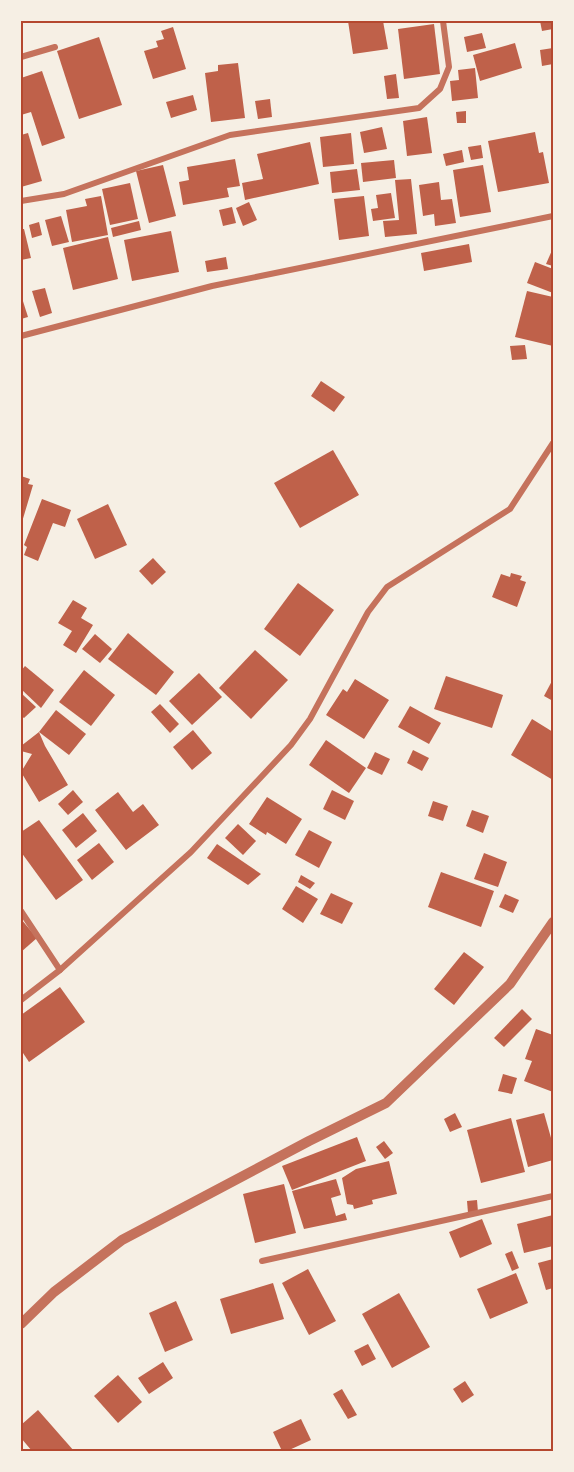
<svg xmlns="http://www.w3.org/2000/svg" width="574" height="1472" font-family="'PT Sans',sans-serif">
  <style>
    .building { fill: #bf614a }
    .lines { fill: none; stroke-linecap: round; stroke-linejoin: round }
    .minor { stroke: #c5725c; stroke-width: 6 }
    .tertiary { stroke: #c5725c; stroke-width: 10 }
    .neatline { fill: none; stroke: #b5482f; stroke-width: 2 }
  </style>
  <rect width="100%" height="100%" fill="#f6efe4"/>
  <g class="building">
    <path d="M348 21H383L388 49 353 54Z"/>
    <path d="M540 21H553V29L542 31Z"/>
    <path d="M434 24 440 74 404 79 398 29Z"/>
    <path d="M173 27 186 69 153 79 144 51 158 47 156 41 164 39 161 31Z"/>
    <path d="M482 33 486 48 467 52 464 37Z"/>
    <path d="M99 37 122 105 79 119 57 51Z"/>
    <path d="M515 43 522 68 480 81 473 55Z"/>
    <path d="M553 48V64L542 66 540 50Z"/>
    <path d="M238 63 245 118 211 122 205 73 218 71V65Z"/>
    <path d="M475 68 478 98 452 101 450 81 459 80 458 70Z"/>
    <path d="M42 71 65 138 42 146 31 112 21 115V78Z"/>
    <path d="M396 74 399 98 387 99 384 76Z"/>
    <path d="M193 95 197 110 171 118 166 102Z"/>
    <path d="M270 99 272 117 258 119 255 101Z"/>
    <path d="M466 111V123H457L456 112Z"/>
    <path d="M427 117 432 153 407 156 403 121Z"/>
    <path d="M382 127 387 149 364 153 360 132Z"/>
    <path d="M535 132 539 153 543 152 549 183 498 192 488 141Z"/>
    <path d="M28 133 42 181 21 187V135Z"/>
    <path d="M351 133 354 164 323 167 320 137Z"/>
    <path d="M310 142 319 184 245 200 242 183 263 179 257 154Z"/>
    <path d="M481 145 483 158 471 160 468 147Z"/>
    <path d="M462 150 464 162 446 166 443 154Z"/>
    <path d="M235 159 240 186 227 188 229 197 183 205 179 182 189 180 187 167Z"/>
    <path d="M394 160 396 178 363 182 361 163Z"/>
    <path d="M163 165 176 216 149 223 136 171Z"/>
    <path d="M483 165 491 212 460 217 453 170Z"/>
    <path d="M357 169 360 190 332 193 330 172Z"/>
    <path d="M411 179 417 234 385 237 383 221 399 220 395 180Z"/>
    <path d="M439 182 441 200 452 199 456 223 435 226 434 214 423 216 419 185Z"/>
    <path d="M130 183 138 219 110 225 102 189Z"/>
    <path d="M391 193 395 218 373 221 371 209 378 208 376 195Z"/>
    <path d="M101 196 108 235 72 242 66 210 87 206 85 199Z"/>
    <path d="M364 196 369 236 339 240 334 199Z"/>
    <path d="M249 202 257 220 243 226 236 208Z"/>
    <path d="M232 207 236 223 223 226 219 210Z"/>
    <path d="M61 216 69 242 52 246 45 220Z"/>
    <path d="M139 221 141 230 113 237 111 228Z"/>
    <path d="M39 222 42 235 32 238 29 225Z"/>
    <path d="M21 229H24L31 258 21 260Z"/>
    <path d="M171 231 179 272 132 281 124 240Z"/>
    <path d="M108 237 118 279 73 290 63 248Z"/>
    <path d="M469 244 472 262 424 271 421 253Z"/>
    <path d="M553 248V266L546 264Z"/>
    <path d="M226 257 228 269 207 272 205 261Z"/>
    <path d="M535 262 553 269V293L527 283Z"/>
    <path d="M45 288 52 313 40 317 32 291Z"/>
    <path d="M527 291 553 297V346L515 337Z"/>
    <path d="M21 295 28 317 21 319Z"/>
    <path d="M525 345 527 359 512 360 510 346Z"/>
    <path d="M321 381 345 397 334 412 311 396Z"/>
    <path d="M333 450 359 495 300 528 274 483Z"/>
    <path d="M21 476 30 479 28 484 33 485 22 522Z"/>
    <path d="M42 499 71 510 65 527 53 523 38 561 24 555 27 547 24 545Z"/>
    <path d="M108 504 127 545 95 559 77 519Z"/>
    <path d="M153 558 166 572 152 585 139 571Z"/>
    <path d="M511 573 522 576 520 580 526 582 517 607 492 597 501 574 510 577Z"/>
    <path d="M298 583 334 610 300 656 264 629Z"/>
    <path d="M73 600 87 608 81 618 93 625 76 653 63 645 72 631 58 623Z"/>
    <path d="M128 633 174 672 156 695 108 659Z"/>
    <path d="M95 634 112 649 100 663 82 649Z"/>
    <path d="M255 650 288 680 251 719 219 688Z"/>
    <path d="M25 666 54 690 41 708 21 689V671Z"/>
    <path d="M84 670 115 695 91 726 59 702Z"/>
    <path d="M199 673 222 697 192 725 169 701Z"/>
    <path d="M446 676 503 695 492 728 434 709Z"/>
    <path d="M355 679 389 700 364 739 326 715 343 689 347 692Z"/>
    <path d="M553 679V701L544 696Z"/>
    <path d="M21 693 36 707 24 718 21 716Z"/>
    <path d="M160 704 179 724 170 733 151 712Z"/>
    <path d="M410 706 441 723 429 744 398 727Z"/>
    <path d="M56 710 86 734 69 755 39 732Z"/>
    <path d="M532 719 553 732V780L511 755Z"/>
    <path d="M193 730 212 753 192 770 173 747Z"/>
    <path d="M39 732 45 746 68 785 39 802 21 772 32 754 21 751V746Z"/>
    <path d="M326 740 366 768 349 793 309 765Z"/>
    <path d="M413 750 429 758 422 771 407 763Z"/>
    <path d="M375 752 390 759 382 775 367 768Z"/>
    <path d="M73 790 83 802 68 815 58 804Z"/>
    <path d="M332 790 354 801 345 820 323 809Z"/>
    <path d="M118 792 133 812 143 804 159 825 126 850 95 810Z"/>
    <path d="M267 797 302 819 286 844 267 832 266 835 249 824Z"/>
    <path d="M433 801 448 806 443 821 428 816Z"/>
    <path d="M472 810 489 816 483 833 466 826Z"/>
    <path d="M83 813 97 831 76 848 62 830Z"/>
    <path d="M39 820 83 880 56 900 21 852V832Z"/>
    <path d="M238 824 256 841 243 855 225 838Z"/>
    <path d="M309 830 332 842 319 868 295 855Z"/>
    <path d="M99 843 114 862 92 880 77 860Z"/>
    <path d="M217 844 261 874 248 885 207 858Z"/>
    <path d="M484 853 507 862 498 887 474 879Z"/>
    <path d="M441 872 494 891 481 927 428 907Z"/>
    <path d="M301 875 315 883 310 889 298 882Z"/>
    <path d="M296 886 318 899 303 923 282 909Z"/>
    <path d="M331 893 353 903 342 924 320 914Z"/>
    <path d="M505 894 519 900 513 913 499 907Z"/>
    <path d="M21 919 37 938 21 952Z"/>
    <path d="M464 952 484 967 454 1005 434 989Z"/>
    <path d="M60 987 85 1022 29 1062 21 1050V1015Z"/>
    <path d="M522 1009 532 1019 504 1047 494 1038Z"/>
    <path d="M536 1029 553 1035V1092L524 1081 532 1061 525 1059Z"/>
    <path d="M503 1074 517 1078 512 1094 498 1091Z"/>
    <path d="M455 1113 462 1127 450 1132 444 1119Z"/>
    <path d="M544 1113 553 1145V1160L528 1167 516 1120Z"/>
    <path d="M511 1118 525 1172 481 1183 467 1130Z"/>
    <path d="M357 1137 366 1161 292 1190 282 1166Z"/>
    <path d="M384 1141 393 1153 385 1159 376 1147Z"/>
    <path d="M389 1161 397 1194 372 1200 373 1204 354 1209 353 1205 347 1204 342 1178 356 1169Z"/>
    <path d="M336 1179 341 1195 331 1198 336 1216 345 1213 347 1220 304 1229 292 1191Z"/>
    <path d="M284 1184 296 1233 255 1243 243 1194Z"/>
    <path d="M477 1200 478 1212 468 1213 467 1201Z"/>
    <path d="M553 1215V1246L524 1253 517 1224Z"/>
    <path d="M482 1219 492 1244 460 1258 449 1232Z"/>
    <path d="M512 1251 519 1268 512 1271 505 1254Z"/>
    <path d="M553 1259V1288L546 1290 538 1263Z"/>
    <path d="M308 1269 336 1321 309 1335 282 1283Z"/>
    <path d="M516 1273 528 1303 490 1319 477 1289Z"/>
    <path d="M273 1283 284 1319 231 1334 220 1299Z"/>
    <path d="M399 1293 430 1347 392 1368 362 1314Z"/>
    <path d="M176 1301 193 1340 165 1352 149 1313Z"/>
    <path d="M368 1344 376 1359 362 1366 354 1351Z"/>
    <path d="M163 1362 173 1378 149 1394 138 1378Z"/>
    <path d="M118 1375 142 1402 118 1423 94 1396Z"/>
    <path d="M465 1381 474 1395 462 1403 453 1389Z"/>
    <path d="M342 1389 357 1415 348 1419 333 1394Z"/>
    <path d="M38 1410 74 1451H32L21 1438V1425Z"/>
    <path d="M301 1419 311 1440 287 1451H282L273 1432Z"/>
  </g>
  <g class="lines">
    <g class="minor">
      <path d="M21 57 55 47"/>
      <path d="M21 201 64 194 230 135 419 108 440 89 449 67 443 21"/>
      <path d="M21 336 212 286 553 216"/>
      <path d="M21 911 60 970"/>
      <path d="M21 1000 60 970 191 852 291 745 310 719 368 612 387 587 510 509 553 443"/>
      <path d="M262 1261 553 1196"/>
    </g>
    <path class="tertiary" d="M21 1324 54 1292 122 1240 309 1141 386 1103 510 984 553 922"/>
  </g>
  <rect width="574" height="1472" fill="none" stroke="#f6efe4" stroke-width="45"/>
  <rect x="22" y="22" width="530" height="1428" class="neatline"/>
</svg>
